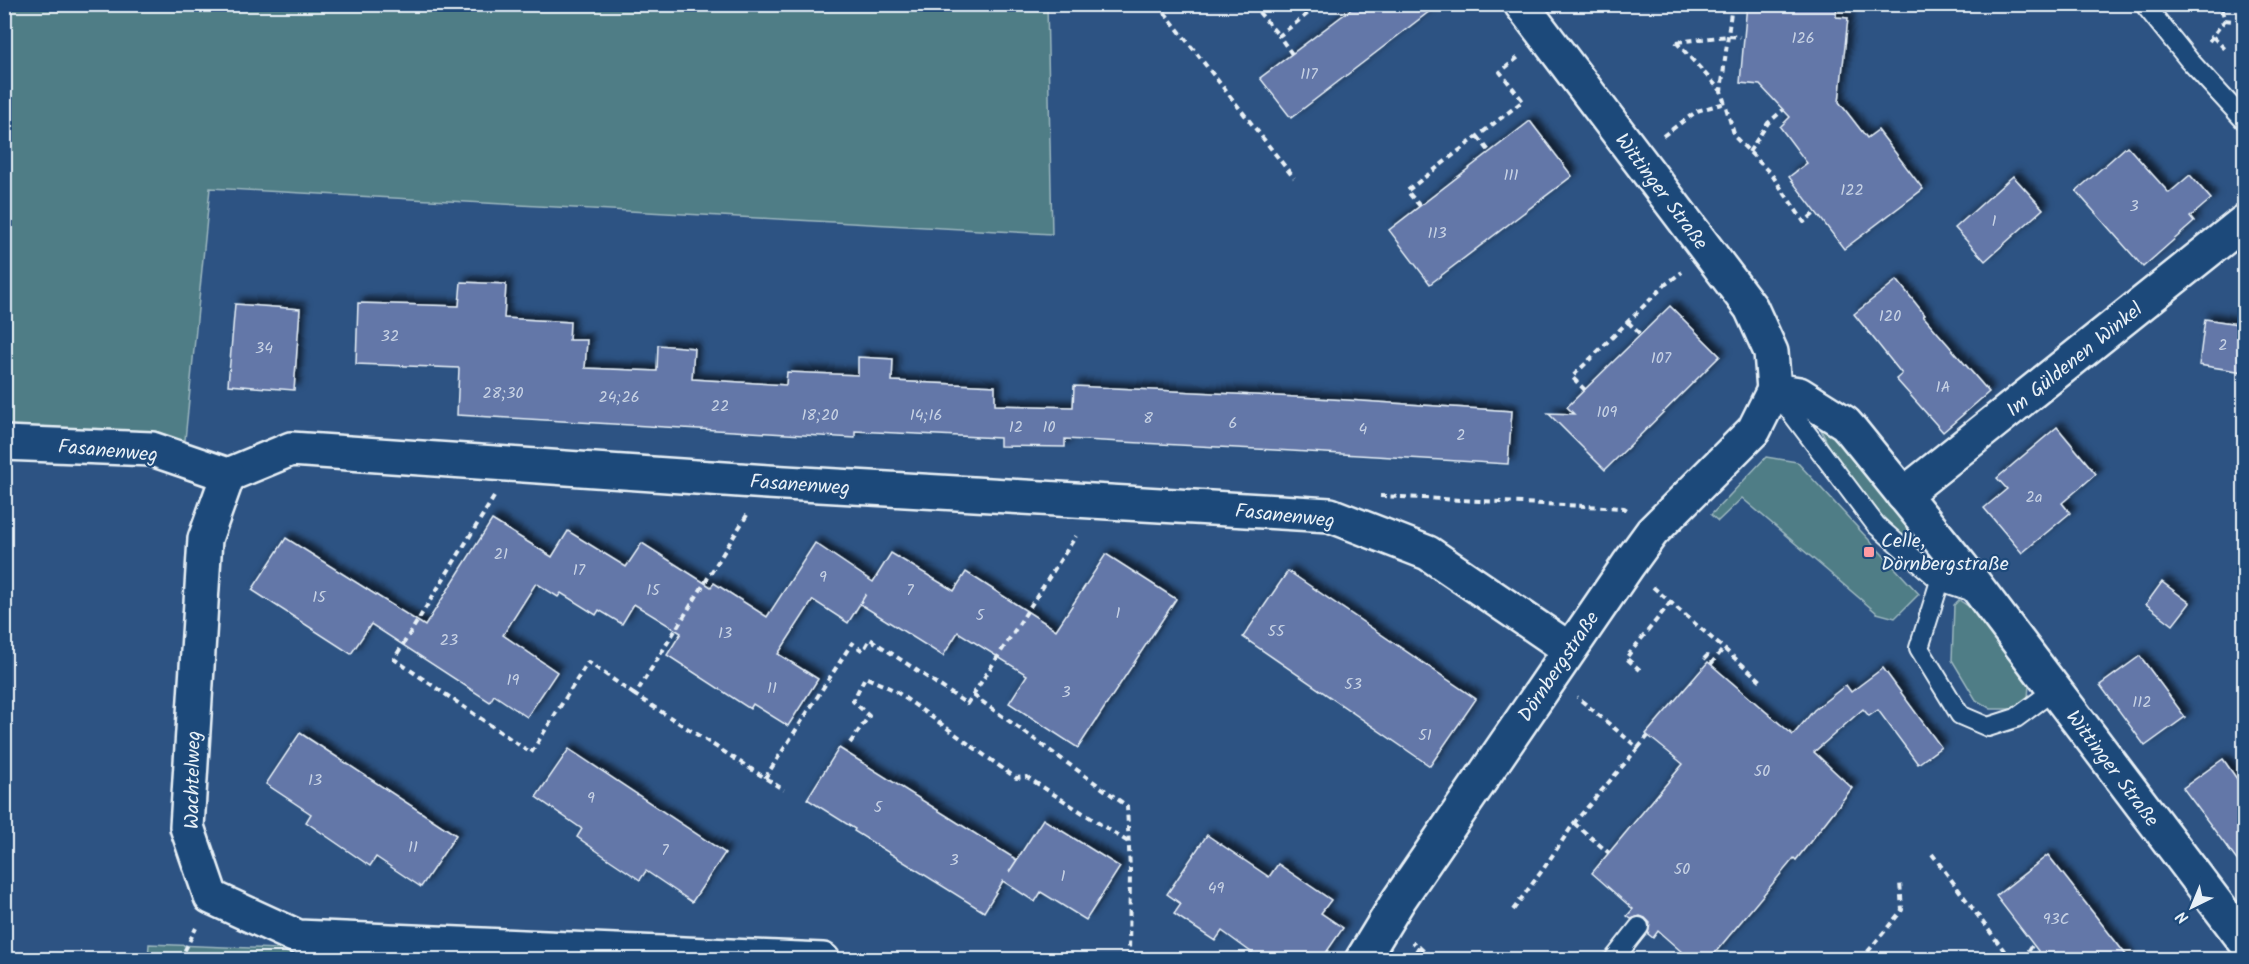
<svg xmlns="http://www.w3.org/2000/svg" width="2249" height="964" font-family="Kalam,sans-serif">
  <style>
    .green { fill: #507d86; stroke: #9cb7bf; stroke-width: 1.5 }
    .building { fill: #6377a8; stroke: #e8f1f8; stroke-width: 1.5; filter: url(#shadow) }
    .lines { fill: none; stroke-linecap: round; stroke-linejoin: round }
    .lane-casing { stroke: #e8f1f8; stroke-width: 22 }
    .street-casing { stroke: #e8f1f8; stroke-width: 38 }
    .secondary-casing { stroke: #e8f1f8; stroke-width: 38 }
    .path { stroke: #e8f1f8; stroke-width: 4; stroke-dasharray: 6 4.5; stroke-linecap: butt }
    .lane { stroke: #1f4a7a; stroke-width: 18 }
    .street { stroke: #1f4a7a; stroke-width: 33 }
    .secondary { stroke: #1f4a7a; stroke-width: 33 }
    .poi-dot { fill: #ff9aa2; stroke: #1f4a7a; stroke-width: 2 }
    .labels { text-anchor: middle; stroke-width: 4.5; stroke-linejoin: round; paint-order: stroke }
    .number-label { font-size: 16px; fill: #c7d2e4 }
    .street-label { font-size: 20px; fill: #e8f1f8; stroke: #1f4a7a }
    .poi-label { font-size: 20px; fill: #e8f1f8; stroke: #1f4a7a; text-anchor: start }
  </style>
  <defs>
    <filter id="shadow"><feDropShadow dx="5.5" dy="-5.5" stdDeviation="3" flood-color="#0009"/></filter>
  </defs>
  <rect width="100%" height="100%" fill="#2d5383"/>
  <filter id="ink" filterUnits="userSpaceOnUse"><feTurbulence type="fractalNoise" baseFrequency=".0167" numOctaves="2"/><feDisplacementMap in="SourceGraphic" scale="12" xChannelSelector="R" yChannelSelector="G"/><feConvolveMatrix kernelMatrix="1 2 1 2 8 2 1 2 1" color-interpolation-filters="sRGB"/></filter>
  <g filter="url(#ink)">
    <g class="green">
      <path d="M4 5H1047L1052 234 210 188 185 440 5 427Z"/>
      <path d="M1820 428C1847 435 1892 503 1911 527L1913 535 1907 539C1873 510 1838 469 1820 428Z"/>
      <path d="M1766 457 1797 462 1919 594 1895 618 1877 613 1742 498 1718 521 1711 515Z"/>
      <path d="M1959 600 1974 610 2029 684 2028 699 2015 709H1991L1976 700 1952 660 1954 605Z"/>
      <path d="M149 944 382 953V960H148Z"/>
    </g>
    <g class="building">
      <path d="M1358 4H1439L1291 118 1260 78Z"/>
      <path d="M1747 4H1837L1836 17 1848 18 1839 102 1867 138 1878 130 1923 189 1844 249 1789 177 1807 163 1780 127 1790 117 1760 85 1740 83Z"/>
      <path d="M1530 121 1572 176 1430 284 1389 230Z"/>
      <path d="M2127 146 2169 193 2190 175 2211 199 2190 217 2194 222 2143 267 2076 191Z"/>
      <path d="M2013 176 2043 209 1985 261 1955 228Z"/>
      <path d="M1897 280 1925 315 1923 316 1989 392 1943 432 1896 379 1902 374 1854 314Z"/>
      <path d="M461 282 506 284 504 318 570 322 569 340H587L585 368 657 371 658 345 694 348 692 379 786 385 787 372 858 375V357L893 359 892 381 995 386V405L1073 407 1074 386 1316 398 1512 411 1508 464 1275 450 1065 439V447L1000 446V438L855 431V438L457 415 459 368 356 364 358 303 459 306Z"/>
      <path d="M235 304 300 309 294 390 228 385Z"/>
      <path d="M1670 306 1720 356 1605 470 1548 413 1574 414 1567 407Z"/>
      <path d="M2205 319 2244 325V372L2199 365Z"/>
      <path d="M2057 427 2096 474 2062 503 2070 513 2022 553 1984 508 2007 489 1997 478Z"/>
      <path d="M492 520 552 557 568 531 626 567 642 543 711 587 714 583 767 617 815 543 873 582 891 553 954 591 966 572 1056 630 1106 554 1176 599 1078 748 1009 703 1027 675 958 632 943 656 860 604 866 594 848 623 813 600 778 654 818 679 788 726 753 704 750 709 667 655 681 633 634 604 622 624 599 610 596 615 561 593 558 597 536 583 503 635 557 672 527 717 494 695 490 702 371 624 351 654 252 590 286 538 425 626Z"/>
      <path d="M1288 571 1476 699 1430 766 1243 637Z"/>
      <path d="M2162 582 2190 603 2173 625 2146 604Z"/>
      <path d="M2140 656 2185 717 2145 746 2100 685Z"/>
      <path d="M1708 662 1793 735 1814 710 1846 685 1851 692 1883 668 1941 747 1918 764 1878 710 1869 716 1863 709 1814 752 1852 788 1796 860 1794 858 1709 960H1691L1658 931 1653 938 1648 934 1650 923 1645 918 1640 916 1631 919 1627 916 1633 909 1592 873 1683 764 1646 734Z"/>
      <path d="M300 733 456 835 421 887 376 857 370 866 306 822 311 814 266 784Z"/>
      <path d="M839 748 1017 860 1009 872 1043 819 1120 867 1086 920 1041 892 1035 902 1003 881 984 912 854 831 855 829 807 799Z"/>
      <path d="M569 749 725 853 692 902 646 871 640 880 607 858 577 837 582 829 536 797Z"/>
      <path d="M2223 759 2244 789V870L2183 788Z"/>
      <path d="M1207 835 1269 877 1278 864 1331 900 1321 913 1343 928 1321 960H1262L1222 931 1215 941 1174 914 1181 904 1167 894Z"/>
      <path d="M2048 855 2130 960H2045L1996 896Z"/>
    </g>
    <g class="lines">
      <g class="lane-casing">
        <g id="lane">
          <path d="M2144 4 2189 60 2244 120"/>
          <path d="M1775 391 1876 525 1940 581 1979 594"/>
          <path d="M1949 575 1940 581 1919 648 1960 715 1988 727 2016 718 2054 690"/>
          <path d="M1613 960 1639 927"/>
        </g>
      </g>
      <g class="street-casing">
        <g id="street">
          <path d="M4 443 152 449 228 475 291 449 768 482 1330 515 1428 553 1569 649"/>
          <path d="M228 475 205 539 187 827 211 897 298 937 823 960"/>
          <path d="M1903 495 2244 222"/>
        </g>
      </g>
      <g class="secondary-casing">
        <g id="secondary">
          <path d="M1521 4 1751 308 1771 352 1774 390"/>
          <path d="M1774 390 1799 394 1845 423 1852 431 1961 566 2244 940"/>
          <path d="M1362 960 1398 901 1628 565 1652 532 1754 430 1774 390"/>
        </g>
      </g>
      <g class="path">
        <path d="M1158 4 1294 178"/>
        <path d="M1252 4 1279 36"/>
        <path d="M1732 4 1721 91 1735 137 1772 175 1804 222 1816 212"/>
        <path d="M2225 20 2234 21"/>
        <path d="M2213 37 2225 49"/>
        <path d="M2209 41 2225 20 2220 4"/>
        <path d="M1676 42 1720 90"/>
        <path d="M1677 42 1728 36 1740 37"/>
        <path d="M1292 54 1279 36 1320 4"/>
        <path d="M1663 136 1697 111 1725 103"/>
        <path d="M1478 137 1490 152"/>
        <path d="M1749 152 1768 123 1783 110"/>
        <path d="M1420 206 1407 191 1523 101 1500 72 1520 56"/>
        <path d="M1628 322 1641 335"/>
        <path d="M1585 390 1572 377 1666 284 1682 272"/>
        <path d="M1380 496 1624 508 1627 510"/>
        <path d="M494 497 394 659 531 753 588 662 635 695"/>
        <path d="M747 515 635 695 784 790"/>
        <path d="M1653 587 1761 681"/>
        <path d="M1704 659 1707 656 1713 661"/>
        <path d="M1711 664 1724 648"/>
        <path d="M1640 670 1626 658 1670 603"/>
        <path d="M973 695 1127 806 1130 870 1129 960"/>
        <path d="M850 743 869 716 853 701 865 677 894 690 1016 778 1027 777 1128 842"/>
        <path d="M1638 748 1648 736"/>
        <path d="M765 778 852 643 863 651 870 639 967 704 1076 536"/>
        <path d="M1574 823 1609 853"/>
        <path d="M1932 854 2011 960"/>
        <path d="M1513 910 1544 868 1574 823 1638 748 1577 697"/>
        <path d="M1419 947 1433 960"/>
        <path d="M180 960 196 928"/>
        <path d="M1410 960 1419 947 1412 942"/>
        <path d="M1861 960 1902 910 1900 882"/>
        <path d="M2023 960 2033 944"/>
      </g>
      <use href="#lane" class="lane"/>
      <use href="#street" class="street"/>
      <use href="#secondary" class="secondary"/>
    </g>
  </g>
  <rect class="poi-dot" x="1863" y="546" width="12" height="12" rx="3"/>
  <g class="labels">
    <g class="number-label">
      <text x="1803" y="43">126</text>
      <text x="1309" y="79">117</text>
      <text x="1511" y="180">111</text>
      <text x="1852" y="195">122</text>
      <text x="2134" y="211">3</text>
      <text x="1994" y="226">1</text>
      <text x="1437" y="238">113</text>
      <text x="1890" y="321">120</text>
      <text x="390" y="341">32</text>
      <text x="2223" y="350">2</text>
      <text x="264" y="353">34</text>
      <text x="1661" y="363">107</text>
      <text x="1943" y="392">1A</text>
      <text x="503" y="398">28;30</text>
      <text x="619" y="402">24;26</text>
      <text x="720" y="411">22</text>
      <text x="1607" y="417">109</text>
      <text x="820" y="420">18;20</text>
      <text x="926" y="420">14;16</text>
      <text x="1148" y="423">8</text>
      <text x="1233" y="428">6</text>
      <text x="1016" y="432">12</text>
      <text x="1049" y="432">10</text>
      <text x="1363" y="434">4</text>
      <text x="1461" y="440">2</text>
      <text x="2034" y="502">2a</text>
      <text x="501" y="559">21</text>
      <text x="579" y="575">17</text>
      <text x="823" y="582">9</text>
      <text x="653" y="595">15</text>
      <text x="910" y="595">7</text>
      <text x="319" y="602">15</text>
      <text x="1118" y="618">1</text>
      <text x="980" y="620">5</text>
      <text x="1276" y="636">55</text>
      <text x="725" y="638">13</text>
      <text x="449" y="645">23</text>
      <text x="513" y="685">19</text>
      <text x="1353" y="689">53</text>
      <text x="772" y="693">11</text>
      <text x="1066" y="697">3</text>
      <text x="2142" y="707">112</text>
      <text x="1425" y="740">51</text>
      <text x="1762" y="776">50</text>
      <text x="315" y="785">13</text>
      <text x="591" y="803">9</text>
      <text x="878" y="812">5</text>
      <text x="413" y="852">11</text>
      <text x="665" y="855">7</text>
      <text x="954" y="865">3</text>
      <text x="1682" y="874">50</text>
      <text x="1063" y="881">1</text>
      <text x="1216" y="893">49</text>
      <text x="2056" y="924">93C</text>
    </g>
    <g class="street-label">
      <text transform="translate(1662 191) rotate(53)" y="7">Wittinger Straße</text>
      <text transform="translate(2074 359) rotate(-39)" y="7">Im Güldenen Winkel</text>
      <text transform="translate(108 450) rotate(5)" y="7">Fasanenweg</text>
      <text transform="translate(800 484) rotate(4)" y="7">Fasanenweg</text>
      <text transform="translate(1285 515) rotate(6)" y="7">Fasanenweg</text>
      <text transform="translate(1558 666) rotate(-56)" y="7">Dörnbergstraße</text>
      <text transform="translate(2113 768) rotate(53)" y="7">Wittinger Straße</text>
      <text transform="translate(192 780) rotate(-89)" y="7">Wachtelweg</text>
    </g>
    <g class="poi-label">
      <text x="1881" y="547">Celle,<tspan x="1881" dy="23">Dörnbergstraße</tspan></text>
    </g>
  </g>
  <rect width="2249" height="964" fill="none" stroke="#1f4a7a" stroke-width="24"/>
  <rect x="12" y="12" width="2225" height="940" fill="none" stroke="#e8f1f8" stroke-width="2" filter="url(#ink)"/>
  <g transform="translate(2192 907) rotate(223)" stroke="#1f4a7a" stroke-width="4.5" paint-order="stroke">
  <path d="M0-4.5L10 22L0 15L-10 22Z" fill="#e8f1f8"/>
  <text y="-9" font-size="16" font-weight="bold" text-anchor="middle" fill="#e8f1f8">N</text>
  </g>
</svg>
